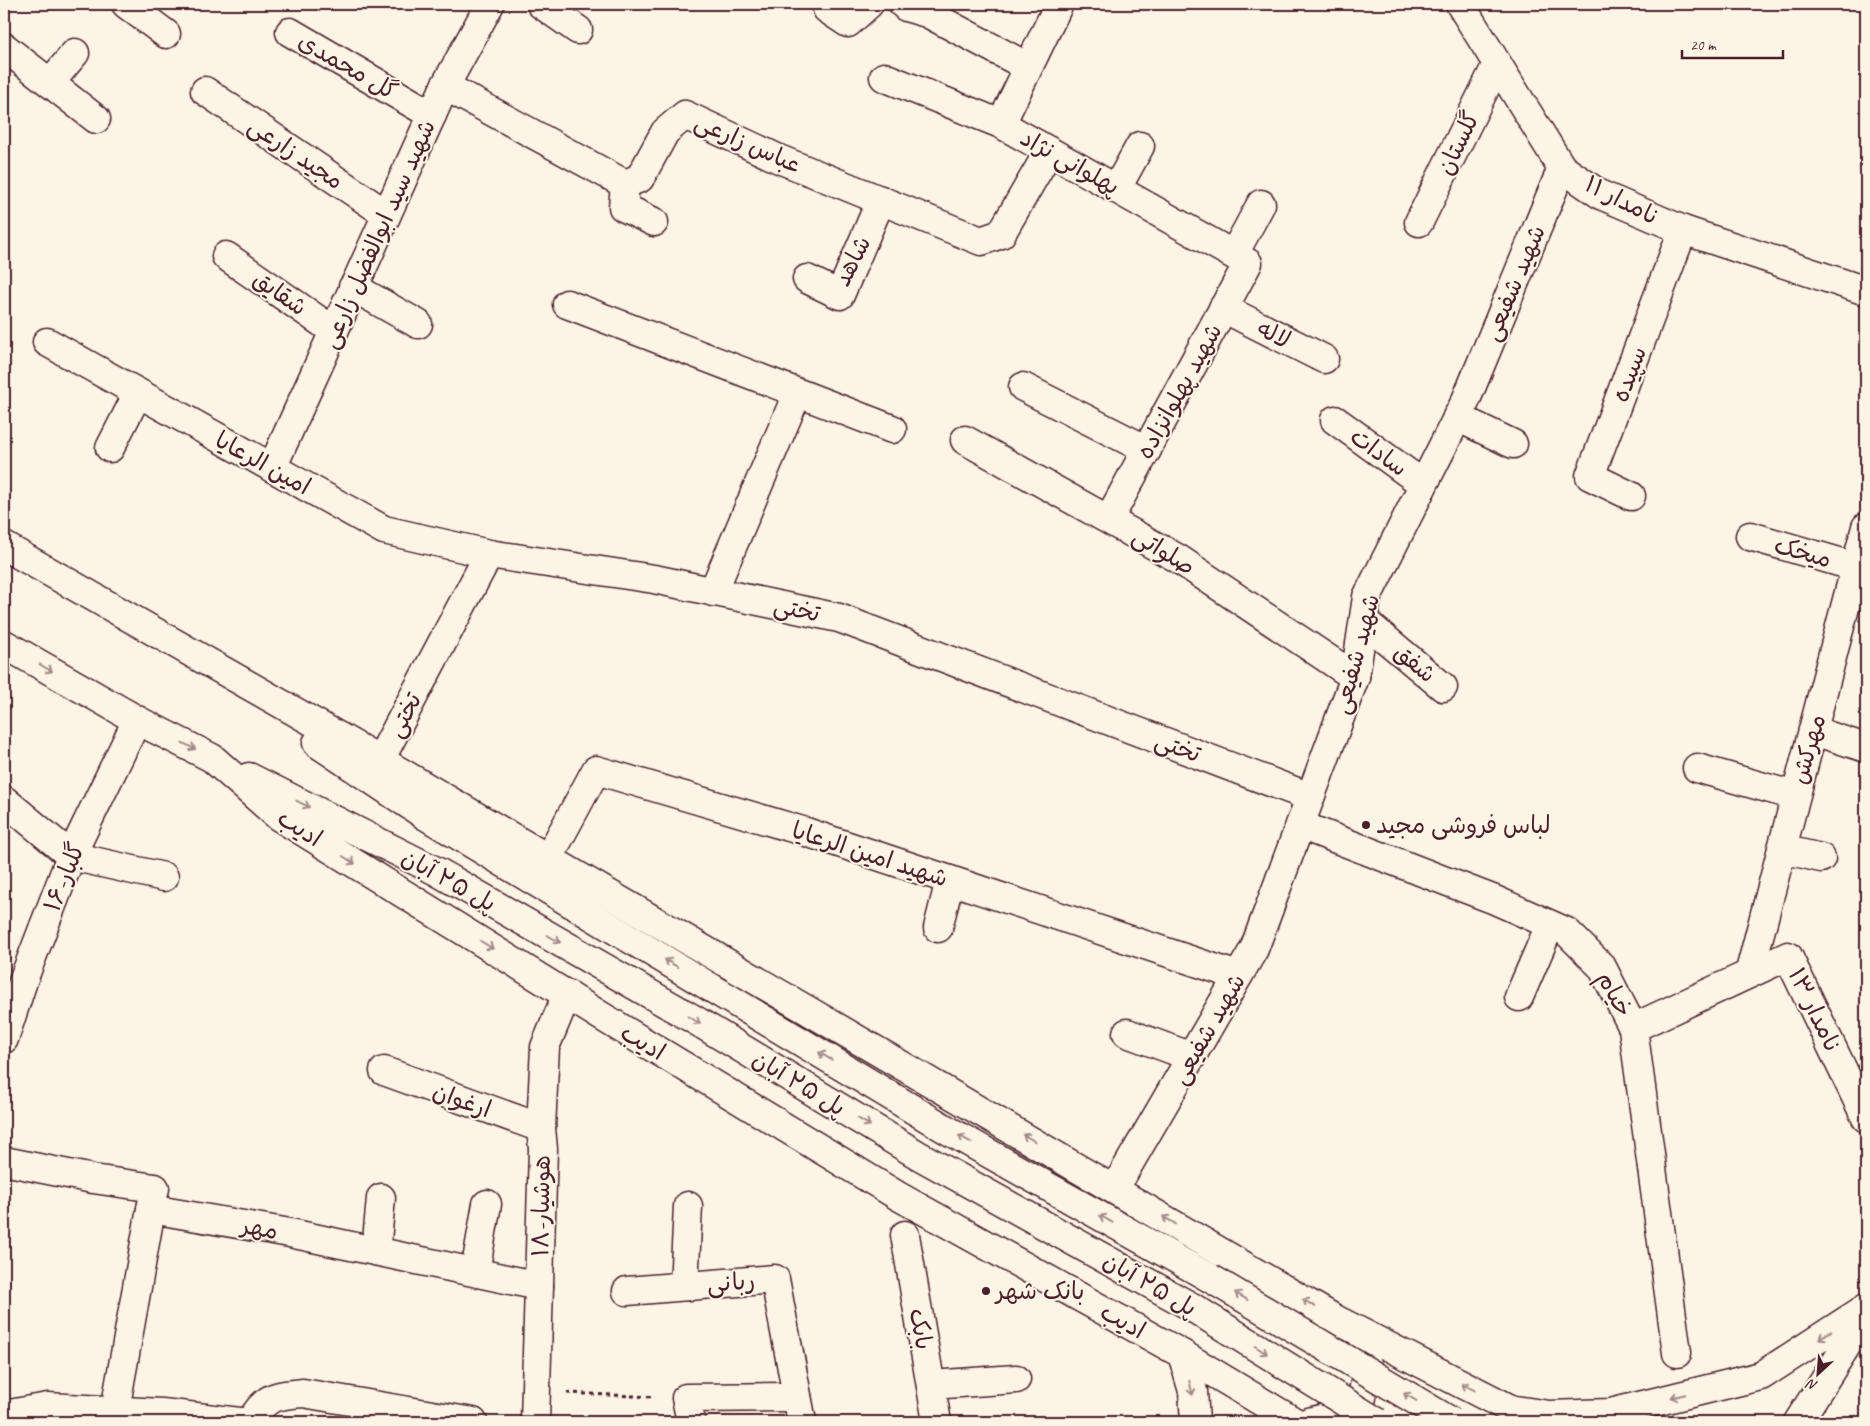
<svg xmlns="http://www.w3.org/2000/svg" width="1870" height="1426" font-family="Caveat,'Playpen Sans Arabic',sans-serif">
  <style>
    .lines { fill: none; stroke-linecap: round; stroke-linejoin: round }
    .minor-casing { stroke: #4a1f2b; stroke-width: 31 }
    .tertiary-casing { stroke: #4a1f2b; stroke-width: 31 }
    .primary-casing { stroke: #4a1f2b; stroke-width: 31 }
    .path { stroke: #4a1f2b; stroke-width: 3; stroke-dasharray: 4 4; stroke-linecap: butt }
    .minor { stroke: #fcf5e5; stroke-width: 28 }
    .tertiary { stroke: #fcf5e5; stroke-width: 28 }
    .primary { stroke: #fcf5e5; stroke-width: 28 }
    .primary-bridge-casing { stroke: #4a1f2b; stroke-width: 31; stroke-linecap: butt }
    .primary-bridge { stroke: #fcf5e5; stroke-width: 28 }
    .oneway { stroke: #a38a88 }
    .poi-dot { fill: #4a1f2b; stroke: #fcf5e5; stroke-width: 2 }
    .labels { text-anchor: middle; stroke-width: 4; stroke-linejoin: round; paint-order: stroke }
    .street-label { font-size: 24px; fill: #4a1f2b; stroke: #fcf5e5 }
    .poi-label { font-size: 24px; fill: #4a1f2b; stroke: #fcf5e5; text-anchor: start }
  </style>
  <rect width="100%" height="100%" fill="#fcf5e5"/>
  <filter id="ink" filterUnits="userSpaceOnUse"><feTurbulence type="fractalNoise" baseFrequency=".02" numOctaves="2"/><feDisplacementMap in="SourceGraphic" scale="10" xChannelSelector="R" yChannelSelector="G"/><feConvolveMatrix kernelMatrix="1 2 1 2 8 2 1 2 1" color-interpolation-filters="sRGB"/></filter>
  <g filter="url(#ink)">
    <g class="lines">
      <g class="minor-casing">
        <g id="minor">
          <path d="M126 4 166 34"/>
          <path d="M541 4 578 30"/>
          <path d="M903 4 906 7 927 13 1028 67"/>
          <path d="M1460 4 1562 168 1601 195 1683 230 1866 291"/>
          <path d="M827 9 848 23 869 4"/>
          <path d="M290 32 432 115"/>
          <path d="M4 47 96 119"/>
          <path d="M884 77 1001 124 1248 263 1109 519"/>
          <path d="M50 83 75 53"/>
          <path d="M445 86 625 184 640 178 665 132 685 115 779 159 981 241 1001 234 1049 151"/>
          <path d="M205 91 386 214"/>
          <path d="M1001 124 1059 4"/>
          <path d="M625 184 623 207 654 222"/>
          <path d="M1117 188 1140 146"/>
          <path d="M1419 222 1497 64"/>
          <path d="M1234 254 1261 204"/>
          <path d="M226 256 334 331"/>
          <path d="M807 279 840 295 881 200"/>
          <path d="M353 287 418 324"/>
          <path d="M567 304 892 429"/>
          <path d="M1223 308 1324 359"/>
          <path d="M47 342 384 530 489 554"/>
          <path d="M1023 387 1147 450"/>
          <path d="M1457 417 1513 444"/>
          <path d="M1335 420 1423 484"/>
          <path d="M965 440 1177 558 1355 677"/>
          <path d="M110 448 138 393"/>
          <path d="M272 468 445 86 490 4"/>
          <path d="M1631 496 1590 476 1683 230"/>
          <path d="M1750 536 1856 567"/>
          <path d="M713 592 797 394"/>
          <path d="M1364 621 1443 687"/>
          <path d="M1814 731 1866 748"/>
          <path d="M380 760 489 554 654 579 839 618 1310 797"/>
          <path d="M1697 768 1795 796"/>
          <path d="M4 800 71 856 164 877"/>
          <path d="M1300 825 1495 900 1567 932 1602 967 1633 1028 1677 1353"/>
          <path d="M1782 849 1821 858"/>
          <path d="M548 859 596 770 806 832 1238 976"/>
          <path d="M938 928 950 880"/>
          <path d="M1750 971 1866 527"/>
          <path d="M1519 997 1550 925"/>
          <path d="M1633 1028 1788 956 1866 1118"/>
          <path d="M1127 1033 1192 1057"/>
          <path d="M4 1039 24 978 71 856 137 720"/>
          <path d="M384 1071 541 1128"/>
          <path d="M4 1161 93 1179 155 1188 151 1209 290 1233 539 1286"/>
          <path d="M1115 1188 1254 949 1355 677 1367 597 1466 400 1562 168"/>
          <path d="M905 1235 937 1422"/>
          <path d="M376 1251 381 1198"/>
          <path d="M475 1272 487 1204"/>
          <path d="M684 1286 688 1206"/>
          <path d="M627 1291 775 1279 802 1422"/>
          <path d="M931 1385 1016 1379"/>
          <path d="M115 1410 151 1209"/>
          <path d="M4 1415 48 1407 162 1413 240 1422"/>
          <path d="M250 1422C267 1396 272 1396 303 1393L473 1422"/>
          <path d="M535 1422 543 1149 541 1128 545 1047 567 994"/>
          <path d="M691 1422 686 1398 797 1397"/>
        </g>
      </g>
      <g class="tertiary-casing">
        <path id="tertiary" d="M1182 1354 1193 1391 1195 1422"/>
      </g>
      <g class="primary-casing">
        <g id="primary">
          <path d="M4 546 380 760 1335 1319 1536 1422"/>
          <path d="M4 644 137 720 212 758 278 816 601 1016 898 1196 1182 1354 1295 1422"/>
          <path d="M317 743 426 816 944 1128 1210 1278"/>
          <path d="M249 777 438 872 695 1020 918 1155 1190 1306"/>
          <path d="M1515 1410 1549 1415 1610 1413 1761 1376 1866 1308"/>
          <path d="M1308 1422 1333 1416 1361 1402 1368 1367 1363 1350"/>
          <path d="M1798 1422 1866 1315"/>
        </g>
      </g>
      <path class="path" d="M567 1393 655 1397"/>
      <use href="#minor" class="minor"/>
      <use href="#tertiary" class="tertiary"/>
      <use href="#primary" class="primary"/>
      <g class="primary-bridge-casing">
        <g id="primary-bridge">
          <path d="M1210 1278 1452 1422"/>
          <path d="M1190 1306 1377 1422"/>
        </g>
      </g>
      <use href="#primary-bridge" class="primary-bridge"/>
    </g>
    <defs><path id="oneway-shaft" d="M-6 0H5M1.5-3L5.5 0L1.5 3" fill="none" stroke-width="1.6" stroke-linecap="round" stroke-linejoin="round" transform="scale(1.25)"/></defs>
    <g class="oneway">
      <use href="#oneway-shaft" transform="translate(46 668) rotate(30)"/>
      <use href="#oneway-shaft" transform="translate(189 746) rotate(27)"/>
      <use href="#oneway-shaft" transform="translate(303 804) rotate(27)"/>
      <use href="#oneway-shaft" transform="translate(349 860) rotate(32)"/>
      <use href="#oneway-shaft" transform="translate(554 939) rotate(30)"/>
      <use href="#oneway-shaft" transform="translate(487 945) rotate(32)"/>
      <use href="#oneway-shaft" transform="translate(671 963) rotate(-149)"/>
      <use href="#oneway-shaft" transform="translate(694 1020) rotate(30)"/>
      <use href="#oneway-shaft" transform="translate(825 1056) rotate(-149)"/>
      <use href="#oneway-shaft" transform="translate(864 1122) rotate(31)"/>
      <use href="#oneway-shaft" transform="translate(1029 1138) rotate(-150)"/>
      <use href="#oneway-shaft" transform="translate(965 1139) rotate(-151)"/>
      <use href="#oneway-shaft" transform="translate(1106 1219) rotate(-151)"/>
      <use href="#oneway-shaft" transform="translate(1169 1220) rotate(-149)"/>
      <use href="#oneway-shaft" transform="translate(1241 1296) rotate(-149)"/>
      <use href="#oneway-shaft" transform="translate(1309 1303) rotate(-149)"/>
      <use href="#oneway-shaft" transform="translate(1825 1335) rotate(147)"/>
      <use href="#oneway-shaft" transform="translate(1261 1350) rotate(32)"/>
      <use href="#oneway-shaft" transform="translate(1468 1387) rotate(-153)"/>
      <use href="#oneway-shaft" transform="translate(1191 1388) rotate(77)"/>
      <use href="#oneway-shaft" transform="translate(1678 1396) rotate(166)"/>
      <use href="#oneway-shaft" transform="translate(1410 1397) rotate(-149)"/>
    </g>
  </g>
  <g class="poi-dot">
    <circle cx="1366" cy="825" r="5"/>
    <circle cx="986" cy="1291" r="5"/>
  </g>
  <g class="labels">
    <g class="street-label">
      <text transform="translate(348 66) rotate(30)" y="8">گل محمدی</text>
      <text transform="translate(748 143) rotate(24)" y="8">عباس زارعی</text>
      <text transform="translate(1458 143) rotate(-64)" y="8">گلستان</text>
      <text transform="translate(296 153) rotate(34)" y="8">مجید زارعی</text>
      <text transform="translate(1070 162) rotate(29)" y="8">پهلوانی نژاد</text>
      <text transform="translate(1622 200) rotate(27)" y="8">۱۱ نامدار</text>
      <text transform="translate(378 234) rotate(-66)" y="8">شهید سید ابوالفضل زارعی</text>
      <text transform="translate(852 261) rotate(-63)" y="8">شاهد</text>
      <text transform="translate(1514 283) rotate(-67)" y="8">شهید شفیعی</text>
      <text transform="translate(280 293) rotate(35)" y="8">شقایق</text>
      <text transform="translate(1274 334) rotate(27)" y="8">لاله</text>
      <text transform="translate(1629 374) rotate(-69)" y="8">سپیده</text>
      <text transform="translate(1179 391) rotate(-61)" y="8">شهید پهلوانزاده</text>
      <text transform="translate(1379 452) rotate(36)" y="8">سادات</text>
      <text transform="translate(263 463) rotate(29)" y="8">امین الرعایا</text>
      <text transform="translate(1164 551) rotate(31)" y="8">صلواتی</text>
      <text transform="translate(1803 552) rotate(16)" y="8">میخک</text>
      <text transform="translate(797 609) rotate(12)" y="8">تختی</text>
      <text transform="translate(1356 654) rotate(-75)" y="8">شهید شفیعی</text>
      <text transform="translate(1415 663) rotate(39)" y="8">شفق</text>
      <text transform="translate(404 715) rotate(-62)" y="8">تختی</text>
      <text transform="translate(1178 747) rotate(20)" y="8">تختی</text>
      <text transform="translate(1808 749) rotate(-74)" y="8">مهرکش</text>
      <text transform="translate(300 828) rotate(33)" y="8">ادیب</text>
      <text transform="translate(870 854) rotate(18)" y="8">شهید امین الرعایا</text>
      <text transform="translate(64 877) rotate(-68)" y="8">۱۶-گلبار</text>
      <text transform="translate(449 880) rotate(29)" y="8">پل ۲۵ آبان</text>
      <text transform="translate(1615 994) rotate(61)" y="8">خیام</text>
      <text transform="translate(1815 1010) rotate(64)" y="8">۱۳ نامدار</text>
      <text transform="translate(1208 1029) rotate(-60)" y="8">شهید شفیعی</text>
      <text transform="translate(643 1042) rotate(31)" y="8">ادیب</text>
      <text transform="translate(799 1083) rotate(31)" y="8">پل ۲۵ آبان</text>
      <text transform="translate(462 1100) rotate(20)" y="8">ارغوان</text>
      <text transform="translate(541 1206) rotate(-89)" y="8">۱۸-هوشیار</text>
      <text transform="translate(260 1228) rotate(10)" y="8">مهر</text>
      <text transform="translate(731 1282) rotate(-4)" y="8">ربانی</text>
      <text transform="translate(1150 1284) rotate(30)" y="8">پل ۲۵ آبان</text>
      <text transform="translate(1123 1321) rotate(29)" y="8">ادیب</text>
      <text transform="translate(921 1329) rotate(80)" y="8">بابک</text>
    </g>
    <g class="poi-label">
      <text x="1376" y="833">لباس فروشی مجید</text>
      <text x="996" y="1299">بانک شهر</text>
    </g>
  </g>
  <rect width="1870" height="1426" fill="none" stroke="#fcf5e5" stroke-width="20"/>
  <rect x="10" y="10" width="1850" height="1406" fill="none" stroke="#4a1f2b" stroke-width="2" filter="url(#ink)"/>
  <g transform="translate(1818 1374) rotate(206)" stroke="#fcf5e5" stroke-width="4" paint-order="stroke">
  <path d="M0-4L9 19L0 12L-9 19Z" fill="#4a1f2b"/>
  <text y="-8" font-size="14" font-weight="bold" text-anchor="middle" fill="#4a1f2b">N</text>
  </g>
  <path d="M1682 50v8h101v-8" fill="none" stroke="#4a1f2b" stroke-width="2.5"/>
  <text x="1690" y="50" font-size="15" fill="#4a1f2b" stroke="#fcf5e5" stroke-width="4" paint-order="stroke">20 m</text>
</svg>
